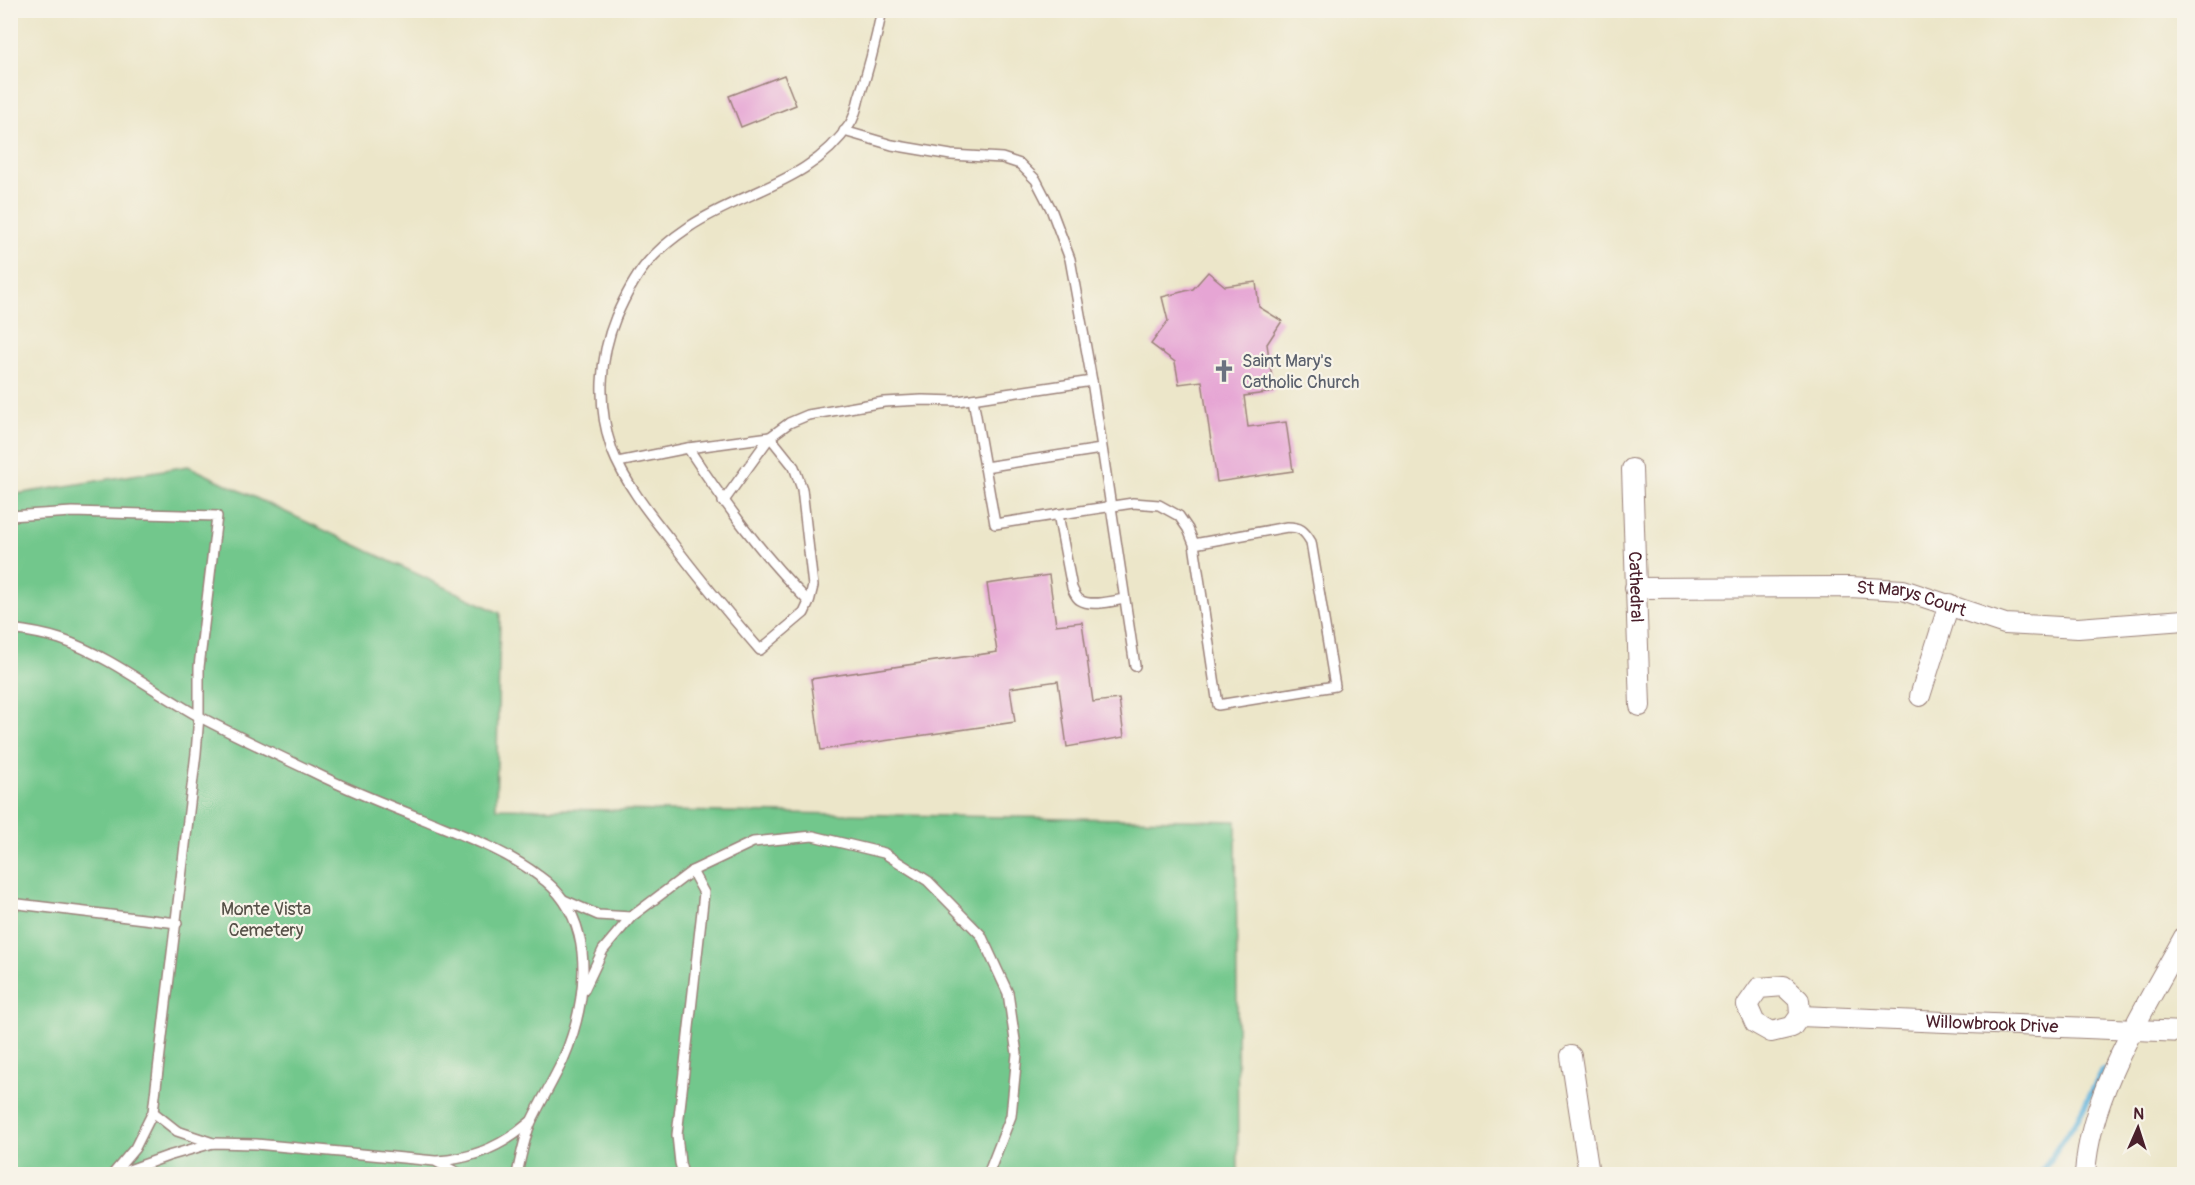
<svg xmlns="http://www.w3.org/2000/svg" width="2195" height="1185" font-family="Pangolin,sans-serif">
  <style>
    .green { fill: #72c78c; stroke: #5e735c; stroke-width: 1.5 }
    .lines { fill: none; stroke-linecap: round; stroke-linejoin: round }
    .stream { stroke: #60b3dc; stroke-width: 6 }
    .building { fill: #e6a5d4 }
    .service-casing { stroke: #9b827a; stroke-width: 12 }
    .minor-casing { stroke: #9b827a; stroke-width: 22 }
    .service { stroke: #fff; stroke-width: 9 }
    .minor { stroke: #fff; stroke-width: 20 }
    .labels { text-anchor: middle; stroke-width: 4.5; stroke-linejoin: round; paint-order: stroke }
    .worship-label { font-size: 18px; fill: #5b616d; stroke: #f7f3e8; text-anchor: start }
    .street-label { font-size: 18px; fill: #4a1f2b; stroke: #f7f3e8 }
    .park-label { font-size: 18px; fill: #565148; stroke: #f7f3e8 }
  </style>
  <rect width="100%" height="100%" fill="#f7f3e8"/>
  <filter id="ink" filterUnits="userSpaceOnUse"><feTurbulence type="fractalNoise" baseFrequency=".0167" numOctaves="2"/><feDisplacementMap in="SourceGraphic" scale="12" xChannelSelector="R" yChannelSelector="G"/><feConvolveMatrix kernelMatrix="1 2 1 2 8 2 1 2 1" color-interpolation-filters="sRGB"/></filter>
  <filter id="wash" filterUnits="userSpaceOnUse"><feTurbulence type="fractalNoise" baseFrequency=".008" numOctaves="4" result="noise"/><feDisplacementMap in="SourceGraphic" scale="24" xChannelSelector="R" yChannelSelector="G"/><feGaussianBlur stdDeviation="1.35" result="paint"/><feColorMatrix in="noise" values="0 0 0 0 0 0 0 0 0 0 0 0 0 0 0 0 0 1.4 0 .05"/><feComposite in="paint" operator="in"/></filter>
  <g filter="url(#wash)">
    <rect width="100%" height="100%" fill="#ece6c9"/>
    <path class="green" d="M188 466 500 613 496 808 1236 821 1238 1174H11V495Z"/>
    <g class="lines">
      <path class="stream" d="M2040 1174 2078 1118 2103 1070"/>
    </g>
    <g id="blocks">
      <g class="building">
        <path d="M784 75 796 105 741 127 729 96Z"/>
        <path d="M1208 272 1225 286 1256 282 1259 307 1282 321 1267 344 1274 392 1244 396 1248 427 1286 422 1293 471 1217 482 1202 381 1179 384 1175 362 1151 344 1168 321 1162 297 1193 289Z"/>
        <path d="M1049 575 1056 625 1082 622 1093 702 1119 699 1124 737 1067 747 1058 681 1010 688 1015 722 821 750 811 679 997 652 987 584Z"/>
      </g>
    </g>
  </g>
  <g filter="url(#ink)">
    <use href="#blocks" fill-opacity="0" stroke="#9b827a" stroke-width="1.5"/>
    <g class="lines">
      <g class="service-casing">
        <g id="service">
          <path d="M844 131 892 145 951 155 1002 158 1020 164 1036 180 1051 209 1070 259 1092 381 1135 666"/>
          <path d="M973 399 995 524 1133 503 1159 505 1179 516 1188 529 1194 544 1218 705 1335 686 1311 542C1304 530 1300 527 1287 527L1194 544"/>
          <path d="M688 448C725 504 762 555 809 602"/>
          <path d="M618 462 688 448 770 437 794 467 802 489 813 586 809 602 804 613 760 650C728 613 697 576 668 537 647 511 624 481 612 450 597 407 599 358 616 317 635 274 649 254 689 227 744 190 811 183 850 124 855 117 857 106 859 98 869 69 876 40 882 10"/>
          <path d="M985 467 1101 449"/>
          <path d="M723 502 770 437 789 423 808 415 884 402 922 400 958 401 1092 381"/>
          <path d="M1058 514 1072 588C1074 592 1076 598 1080 600 1091 607 1113 601 1124 599"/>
          <path d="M10 516 72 512 217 516 199 667V716L196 753 153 1112 135 1148 113 1174"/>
          <path d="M10 629C27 631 44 634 60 639 110 656 153 691 200 717 236 736 273 753 311 771 349 790 389 806 428 821 467 837 506 851 539 876 559 890 573 911 579 935 589 976 579 1023 563 1060 553 1081 541 1101 531 1122 524 1138 521 1157 517 1174"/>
          <path d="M564 900 598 915 631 917"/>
          <path d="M10 903 177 923"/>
          <path d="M584 990 603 950 631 917 692 871 753 842 813 836 884 853 928 881 981 935 1008 993 1017 1054 1011 1116 989 1172 987 1174"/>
          <path d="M153 1112 177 1131 213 1143"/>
          <path d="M437 1161C473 1159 504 1145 530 1122"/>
          <path d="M118 1174 168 1156 213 1143 256 1144 435 1161 460 1174"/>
          <path d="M683 1174 680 1163 677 1135 704 893 692 871"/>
        </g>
      </g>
      <g class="minor-casing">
        <g id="minor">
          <path id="s1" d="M1632 469 1640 706"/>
          <path id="s2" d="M1635 588 1850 587 1903 590 2005 624 2078 628 2184 620"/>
          <path d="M1920 696 1949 604"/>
          <path d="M1784 986 1799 1000 1800 1016 1792 1027 1771 1032 1755 1023 1747 1005 1759 988Z"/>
          <path id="s3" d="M1800 1016 2184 1032"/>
          <path d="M1571 1056 1589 1174"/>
          <path d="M2085 1174C2090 1091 2145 1009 2184 937"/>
        </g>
      </g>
      <use href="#service" class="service"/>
      <use href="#minor" class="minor"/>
    </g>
  </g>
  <defs>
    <g id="church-bare" transform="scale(1.8)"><path d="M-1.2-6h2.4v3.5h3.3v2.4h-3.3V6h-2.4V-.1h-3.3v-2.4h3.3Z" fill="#6b7280" stroke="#f7f3e8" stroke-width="2.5" paint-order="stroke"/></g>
  </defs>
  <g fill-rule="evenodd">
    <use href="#church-bare" x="1224" y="371"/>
  </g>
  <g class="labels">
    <g class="worship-label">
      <text x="1242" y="367">Saint Mary's<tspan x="1242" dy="21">Catholic Church</tspan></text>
    </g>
    <g class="street-label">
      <text dy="6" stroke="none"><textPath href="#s1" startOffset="118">Cathedral</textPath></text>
      <text dy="6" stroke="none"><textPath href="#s2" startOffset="278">St Marys Court</textPath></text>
      <text dy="6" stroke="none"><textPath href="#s3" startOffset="192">Willowbrook Drive</textPath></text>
    </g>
    <g class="park-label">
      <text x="266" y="915">Monte Vista<tspan x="266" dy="21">Cemetery</tspan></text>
    </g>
  </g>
  <rect width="2195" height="1185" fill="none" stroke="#f7f3e8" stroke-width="36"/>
  <g transform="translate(2138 1128) rotate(3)" stroke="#f7f3e8" stroke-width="4.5" paint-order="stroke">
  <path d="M0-4.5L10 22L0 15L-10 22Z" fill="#4a1f2b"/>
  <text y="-9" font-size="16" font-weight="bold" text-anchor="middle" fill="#4a1f2b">N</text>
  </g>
</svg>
